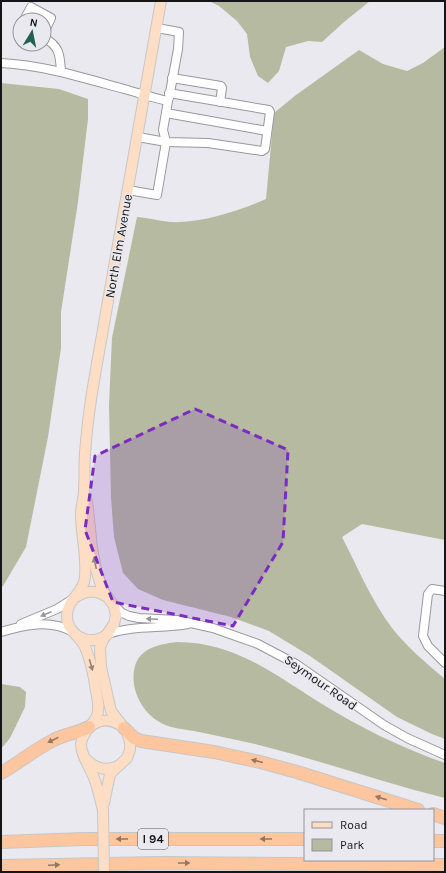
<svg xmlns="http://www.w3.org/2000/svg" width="446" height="873" font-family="Karla,sans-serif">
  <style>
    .green { fill: #b5baa0 }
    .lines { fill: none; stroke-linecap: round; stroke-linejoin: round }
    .minor-casing { stroke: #99989d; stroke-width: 10 }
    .major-casing { stroke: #c7c7c7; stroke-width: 12 }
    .highway-casing { stroke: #c7c7c7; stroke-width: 14 }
    .minor { stroke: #fff; stroke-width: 8 }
    .major { stroke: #feddc5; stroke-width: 10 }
    .highway { stroke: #fdc69f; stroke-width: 12 }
    .major-bridge-casing { stroke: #c7c7c7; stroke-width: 12; stroke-linecap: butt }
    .major-bridge { stroke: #feddc5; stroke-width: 10 }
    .oneway { fill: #958377 }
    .oneway2 { fill: #969697 }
    .oneway3 { fill: #957662 }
    .marked { fill: #7b2cbf; fill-opacity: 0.2; stroke: #7b2cbf; stroke-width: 3; stroke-dasharray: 8 5; stroke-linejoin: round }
    .labels { text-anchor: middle; stroke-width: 3; stroke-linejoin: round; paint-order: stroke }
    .shield { fill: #eae9ef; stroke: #555558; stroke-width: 1 }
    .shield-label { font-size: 12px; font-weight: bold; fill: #151517 }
    .street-label { font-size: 13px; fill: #151517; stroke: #eae9ef }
  </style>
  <rect width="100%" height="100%" fill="#eae9ef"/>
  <g class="green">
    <path d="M209 1H370L344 22 322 42 308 41 286 47 279 71 268 83 258 76 250 57 247 34 237 21 219 6Z"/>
    <path d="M445 47V540L362 524 342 537C358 568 371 600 392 628 407 647 426 663 445 679V739L432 734 397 717 310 656 269 631 231 617 163 600 138 589 123 573 114 537 111 498 109 405 112 338 137 217C151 218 166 223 180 222 208 221 241 210 266 199L274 113 296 95 359 50 383 64 407 71 423 63Z"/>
    <path d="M1 83 59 89 88 99V119L78 202 61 312V348L48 437 26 547 3 586 1 587Z"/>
    <path d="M177 642C235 642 275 675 322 704 361 728 402 748 445 763V798C381 782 319 760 255 744 237 740 218 736 199 732 186 729 169 729 158 721 140 710 128 684 136 663 143 647 161 644 177 642Z"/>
    <path d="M1 684 20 687 26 692 25 707 10 738 1 749Z"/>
  </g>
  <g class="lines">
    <g class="minor-casing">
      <g id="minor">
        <path d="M24 20 31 7 51 18 44 33"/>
        <path d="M157 28 179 32 178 49 169 98"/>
        <path d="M44 38C60 46 60 56 61 72"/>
        <path d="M1 63C43 65 84 78 124 89 139 93 153 98 168 101L163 130 166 142 208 143 262 151 265 149 270 112 269 110 169 93"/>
        <path d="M172 78 221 86 222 88 220 102"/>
        <path d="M166 113 267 131"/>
        <path d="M128 190 157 195 166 142 138 137"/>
        <path d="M445 591 432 589 428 594 423 636 428 646 445 663"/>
        <path d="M113 604 122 613 129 616 139 618 177 620 213 628 258 644 296 664 384 725 407 738 445 755"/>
        <path d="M21 624 57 609 73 599"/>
        <path d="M1 632C24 625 50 619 73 632"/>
        <path d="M108 634C134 625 161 629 188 624"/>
      </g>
    </g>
    <g class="major-casing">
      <g id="major">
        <path d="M86 497 88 509 92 548 96 569 102 589 114 606 116 615 114 624 103 640 100 648 101 667 111 711 127 732 130 742V750L127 758 110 774 104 803"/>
        <path d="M76 597C86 590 97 590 107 597"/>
        <path d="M76 635C87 642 98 642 108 634"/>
        <path d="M91 726C100 719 111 719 120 725"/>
        <path d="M87 760C96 769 107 771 118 766"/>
        <path d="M103 810C100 799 98 788 94 778 90 767 81 756 81 744 82 732 91 727 96 718 100 710 98 700 96 691 94 677 91 661 85 647 80 636 67 630 67 617 66 600 84 593 85 577 87 556 81 535 81 514 81 506 84 498 84 490 85 478 84 466 85 453 87 425 91 397 96 369L161 1"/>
      </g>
    </g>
    <g class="highway-casing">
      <g id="highway">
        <path d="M124 728 134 738 141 741 214 752 260 762 297 772 418 810"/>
        <path d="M1 773C19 763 35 749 54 740 65 734 78 733 89 727"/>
        <path d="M433 814 445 818"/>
        <path d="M433 841H445"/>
        <path d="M1 842 84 839H305"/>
        <path d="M1 866 160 863 445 865"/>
      </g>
    </g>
    <use href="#minor" class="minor"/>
    <use href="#major" class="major"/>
    <use href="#highway" class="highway"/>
    <g class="major-bridge-casing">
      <path id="major-bridge" d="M103 810 104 872"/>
    </g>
    <use href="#major-bridge" class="major-bridge"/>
  </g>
  <defs><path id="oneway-solid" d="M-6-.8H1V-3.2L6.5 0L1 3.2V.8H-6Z"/></defs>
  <g class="oneway">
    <use href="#oneway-solid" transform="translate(95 563) rotate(-103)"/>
    <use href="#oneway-solid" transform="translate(91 665) rotate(74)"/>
  </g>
  <g class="oneway2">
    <use href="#oneway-solid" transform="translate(46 614) rotate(158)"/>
    <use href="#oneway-solid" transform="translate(152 619) rotate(-178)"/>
  </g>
  <g class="oneway3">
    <use href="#oneway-solid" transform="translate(53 740) rotate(154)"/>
    <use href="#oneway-solid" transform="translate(257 761) rotate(-166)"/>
    <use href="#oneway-solid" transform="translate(381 798) rotate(-163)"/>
    <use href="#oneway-solid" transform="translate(122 839) rotate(180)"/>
    <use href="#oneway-solid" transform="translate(266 839) rotate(180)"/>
    <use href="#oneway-solid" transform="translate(184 863)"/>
    <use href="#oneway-solid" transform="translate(54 865) rotate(-2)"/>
  </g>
  <path class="marked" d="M195 409 288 450 283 542 233 626 113 602 85 530 95 456Z"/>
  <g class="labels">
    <rect class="shield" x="138" y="829" width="30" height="20" rx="3"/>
    <g class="shield-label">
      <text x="153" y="843">I 94</text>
    </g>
    <g class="street-label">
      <text transform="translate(118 246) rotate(-80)" y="5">North Elm Avenue</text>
      <text transform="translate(321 682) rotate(35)" y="5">Seymour Road</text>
    </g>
  </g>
  <rect width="446" height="873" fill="none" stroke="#151517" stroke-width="4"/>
  <rect x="304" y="809" width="130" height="52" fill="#eae9ef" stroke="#959499"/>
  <rect x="312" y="822" width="20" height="6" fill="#feddc5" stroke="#959499"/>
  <text x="340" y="829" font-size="12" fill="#151517">Road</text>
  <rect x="312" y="839" width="20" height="12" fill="#b5baa0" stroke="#959499"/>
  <text x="340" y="849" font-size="12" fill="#151517">Park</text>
  <g transform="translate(32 32) rotate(10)"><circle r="19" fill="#eae9ef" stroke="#959499"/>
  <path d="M0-3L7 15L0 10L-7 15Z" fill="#216251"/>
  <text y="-6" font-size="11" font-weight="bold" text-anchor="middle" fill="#151517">N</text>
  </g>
</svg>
